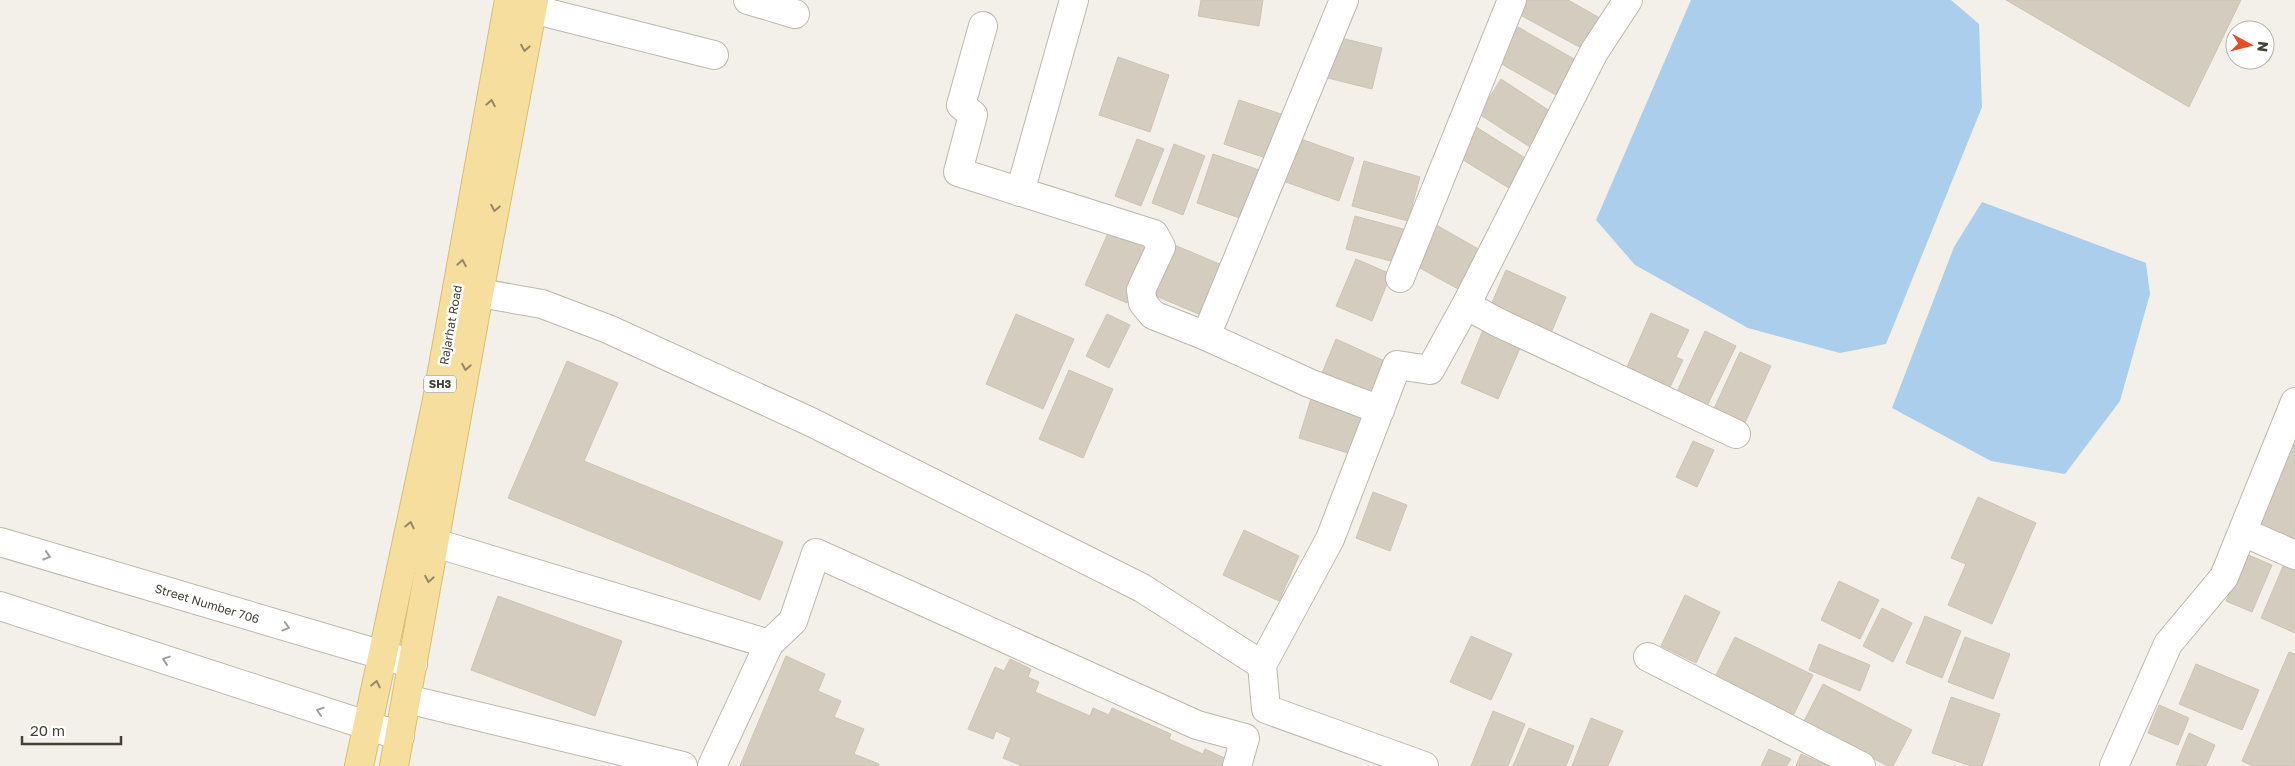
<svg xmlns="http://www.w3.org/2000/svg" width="2295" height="766" font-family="'Golos Text',sans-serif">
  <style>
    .water { fill: #aaceeb }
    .building { fill: #d4ccbf; stroke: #cec4b3 }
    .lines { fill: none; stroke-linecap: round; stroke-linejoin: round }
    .minor-casing { stroke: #beb8ac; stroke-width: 30 }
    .major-casing { stroke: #dabd6f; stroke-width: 30 }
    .minor { stroke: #fff; stroke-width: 28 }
    .major { stroke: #f6df9e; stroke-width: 28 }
    .oneway { stroke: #958866 }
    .oneway2 { stroke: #a2a09c }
    .labels { text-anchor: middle; stroke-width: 5; stroke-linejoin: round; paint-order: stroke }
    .shield { fill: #fff; stroke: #7e7a74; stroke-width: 1 }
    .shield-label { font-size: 11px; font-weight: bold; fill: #464138 }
    .street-label { font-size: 12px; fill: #464138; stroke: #fff }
  </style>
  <rect width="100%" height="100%" fill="#f3f0e9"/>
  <g class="water">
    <path d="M1691 0H1951L1979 24 1982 107 1886 344 1840 353 1748 328 1635 265 1596 220Z"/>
    <path d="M1982 202 2146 263 2150 294 2120 401 2065 474 1991 461 1892 408 1954 247Z"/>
  </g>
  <g class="building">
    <path d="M1201 0H1263L1259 26 1198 16Z"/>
    <path d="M1528 0H1568L1600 18 1583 49 1520 15Z"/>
    <path d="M2006 0H2241L2189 107Z"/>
    <path d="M1518 27 1583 64 1563 99 1498 62Z"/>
    <path d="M1337 37 1382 48 1372 89 1328 78Z"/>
    <path d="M1118 57 1169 75 1150 132 1099 115Z"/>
    <path d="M1501 79 1556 115 1533 149 1479 114Z"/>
    <path d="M1239 100 1284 115 1269 159 1224 144Z"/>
    <path d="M1473 125 1530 161 1512 190 1455 155Z"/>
    <path d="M1298 138 1354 158 1339 201 1283 181Z"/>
    <path d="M1137 139 1164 149 1141 206 1115 196Z"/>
    <path d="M1174 144 1205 156 1183 215 1152 203Z"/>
    <path d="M1213 154 1265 172 1248 221 1197 203Z"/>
    <path d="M1364 161 1420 177 1408 221 1352 206Z"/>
    <path d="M1355 216 1407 230 1398 263 1346 249Z"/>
    <path d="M1429 221 1482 251 1460 290 1407 261Z"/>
    <path d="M1112 224 1154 242 1127 303 1085 285Z"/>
    <path d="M1172 244 1222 265 1201 315 1151 294Z"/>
    <path d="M1356 259 1391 274 1372 321 1336 306Z"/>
    <path d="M1506 270 1566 297 1549 338 1488 312Z"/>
    <path d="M1651 313 1689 330 1676 357 1683 360 1670 387 1627 367Z"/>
    <path d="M1016 314 1074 339 1043 409 986 384Z"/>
    <path d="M1107 314 1130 325 1109 368 1086 356Z"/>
    <path d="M1483 330 1521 346 1498 399 1461 383Z"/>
    <path d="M1705 331 1736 346 1706 408 1676 394Z"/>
    <path d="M1336 339 1389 363 1372 401 1320 378Z"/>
    <path d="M1740 352 1771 366 1743 427 1712 413Z"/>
    <path d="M567 361 618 383 584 461 783 542 760 600 508 498Z"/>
    <path d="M1069 370 1113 389 1083 458 1039 439Z"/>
    <path d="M1313 392 1370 416 1358 456 1299 438Z"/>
    <path d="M2295 440V550L2255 532Z"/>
    <path d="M1693 441 1714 450 1697 487 1676 477Z"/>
    <path d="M1373 492 1407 505 1390 551 1356 538Z"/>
    <path d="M1978 497 2036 523 1992 624 1948 605 1966 564 1951 558Z"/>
    <path d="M1244 530 1299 556 1279 601 1223 575Z"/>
    <path d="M2246 554 2272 565 2252 612 2226 601Z"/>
    <path d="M2284 564 2295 568V633L2261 618Z"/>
    <path d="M1839 581 1879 600 1860 639 1821 620Z"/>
    <path d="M1685 595 1720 612 1696 663 1661 646Z"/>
    <path d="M498 596 622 641 595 716 471 670Z"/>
    <path d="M1882 608 1912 623 1893 662 1863 646Z"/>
    <path d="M1925 616 1961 631 1942 678 1906 663Z"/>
    <path d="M1471 636 1512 654 1491 700 1450 682Z"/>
    <path d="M1735 637 1813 675 1792 718 1714 679Z"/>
    <path d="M1965 637 2010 654 1993 699 1948 682Z"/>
    <path d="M1819 644 1870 665 1860 691 1809 670Z"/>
    <path d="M2289 652 2295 654V766H2253L2242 761Z"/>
    <path d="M786 656 825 674 818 691 841 701 834 717 864 729 854 754 879 764V766H740Z"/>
    <path d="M1010 659 1031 669 1028 677 1039 682 1035 692 1090 716 1093 708 1109 715 1112 708 1171 734 1169 739 1203 754 1205 749 1233 762 1231 766H1022L1003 758 1011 738 996 731 993 739 968 729 995 667 1004 671Z"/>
    <path d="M2196 664 2259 690 2242 730 2179 704Z"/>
    <path d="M1823 684 1912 730 1893 766H1888L1803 723Z"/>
    <path d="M1951 697 2000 714 1982 766H1971L1932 753Z"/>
    <path d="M2159 705 2189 718 2178 745 2148 733Z"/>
    <path d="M1493 711 1525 724 1508 766H1471Z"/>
    <path d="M1591 718 1623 731 1608 766H1572Z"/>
    <path d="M1529 728 1574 746 1566 766H1513Z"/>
    <path d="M2189 733 2215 745 2206 766 2176 765Z"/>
    <path d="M1769 749 1791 759 1787 766H1761Z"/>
    <path d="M1801 754 1828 766H1796Z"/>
  </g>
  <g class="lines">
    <g class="minor-casing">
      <g id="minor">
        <path d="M748 0 795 14"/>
        <path d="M1628 0 1594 52 1466 305 1497 322 1736 434"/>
        <path d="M532 9 714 55"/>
        <path d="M983 26 961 105 973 115 958 172 1154 234 1161 247 1141 290 1143 303 1153 315 1206 336 1309 383 1380 410"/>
        <path d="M1020 192 1074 0"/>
        <path d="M1400 278 1512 0"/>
        <path d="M457 289 542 304 608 329 811 422 1142 588 1262 665"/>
        <path d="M1206 336 1344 0"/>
        <path d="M2243 532 2295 555"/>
        <path d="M0 542 413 664"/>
        <path d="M435 543 769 644 793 621 816 553 1197 725 1245 738 1237 766"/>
        <path d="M0 606 400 736"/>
        <path d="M1648 657 1861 766"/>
        <path d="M407 699 683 766"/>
        <path d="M712 766 769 644"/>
        <path d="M1424 766 1266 709 1262 665 1330 539 1397 365 1430 370 1466 305"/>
        <path d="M2114 766 2168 644 2224 577 2295 402"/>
      </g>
    </g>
    <g class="major-casing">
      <g id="major">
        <path d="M359 766 436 405 509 0"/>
        <path d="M394 766 479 293 534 0"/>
      </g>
    </g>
    <use href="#minor" class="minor"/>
    <use href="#major" class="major"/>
  </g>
  <defs><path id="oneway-chevron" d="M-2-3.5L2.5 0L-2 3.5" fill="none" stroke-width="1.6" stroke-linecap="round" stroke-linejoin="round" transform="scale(1.25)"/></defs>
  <g class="oneway">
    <use href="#oneway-chevron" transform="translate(525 48) rotate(100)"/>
    <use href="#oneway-chevron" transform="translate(491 103) rotate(-80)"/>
    <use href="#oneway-chevron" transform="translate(495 208) rotate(101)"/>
    <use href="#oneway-chevron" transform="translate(462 263) rotate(-80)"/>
    <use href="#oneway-chevron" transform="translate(466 367) rotate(100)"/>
    <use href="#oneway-chevron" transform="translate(410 525) rotate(-78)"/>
    <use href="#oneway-chevron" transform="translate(429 579) rotate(100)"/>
    <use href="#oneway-chevron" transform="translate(376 684) rotate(-78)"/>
  </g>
  <g class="oneway2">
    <use href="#oneway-chevron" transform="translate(47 556) rotate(17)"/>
    <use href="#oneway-chevron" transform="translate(286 627) rotate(17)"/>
    <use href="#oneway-chevron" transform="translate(166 660) rotate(-162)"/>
    <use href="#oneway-chevron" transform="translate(320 711) rotate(-162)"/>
  </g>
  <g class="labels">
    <rect class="shield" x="424" y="375.5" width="32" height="17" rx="4"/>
    <g class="shield-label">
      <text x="440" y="388">SH3</text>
    </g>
    <g class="street-label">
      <text transform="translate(451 325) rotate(-80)" y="4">Rajarhat Road</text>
      <text transform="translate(207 604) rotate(17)" y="4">Street Number 706</text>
    </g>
  </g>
  <g transform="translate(2250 45) rotate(97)"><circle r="24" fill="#ffffff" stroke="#b5b3af"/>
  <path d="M0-4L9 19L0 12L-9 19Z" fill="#e94b2a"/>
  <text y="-8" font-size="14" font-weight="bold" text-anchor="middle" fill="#464138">N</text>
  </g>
  <path d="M22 736v8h99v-8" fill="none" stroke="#464138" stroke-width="2.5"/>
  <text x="30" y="736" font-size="15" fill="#464138" stroke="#ffffff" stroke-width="4" paint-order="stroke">20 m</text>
</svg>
